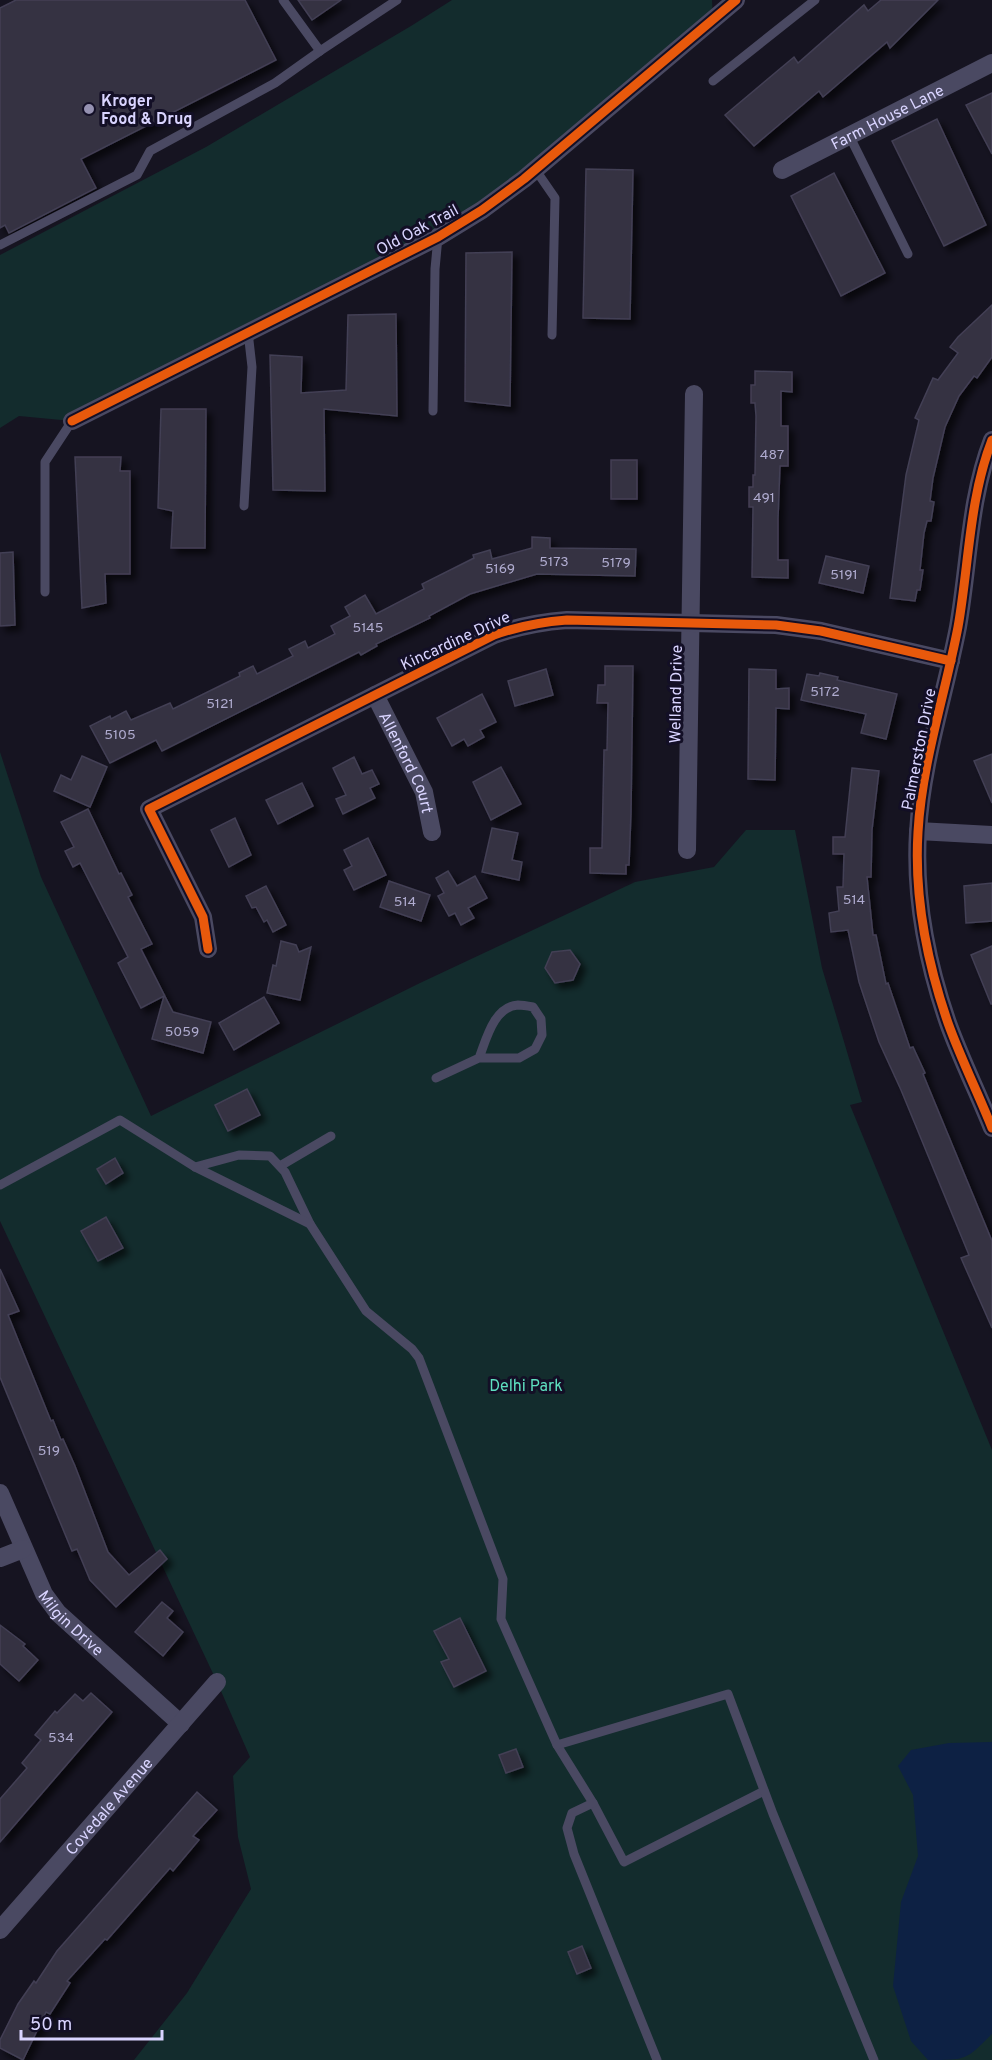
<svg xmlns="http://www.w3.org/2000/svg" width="992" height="2060" font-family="Overpass,sans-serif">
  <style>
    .green { fill: #132c2d }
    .water { fill: #0d2144 }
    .building { fill: #343243; stroke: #433f54; stroke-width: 1.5; filter: url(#shadow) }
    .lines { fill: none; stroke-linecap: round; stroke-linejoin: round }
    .lane { stroke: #4a4962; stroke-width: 9 }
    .street { stroke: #4a4962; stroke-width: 18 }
    .cycleway-casing { stroke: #130f26; stroke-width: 13 }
    .cycleway { stroke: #e8590c; stroke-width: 9 }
    .poi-dot { fill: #9591b1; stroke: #130f26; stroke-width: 2 }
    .labels { text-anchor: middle; stroke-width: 6; stroke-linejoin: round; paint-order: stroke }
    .number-label { font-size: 14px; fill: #b0acd0 }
    .poi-label { font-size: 16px; font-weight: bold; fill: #d9d4ff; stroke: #130f26; text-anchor: start }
    .street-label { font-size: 16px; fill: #d9d4ff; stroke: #130f26 }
    .park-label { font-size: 16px; fill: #5fe0c0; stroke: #130f26 }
  </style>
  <defs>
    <filter id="shadow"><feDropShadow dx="5.5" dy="5.5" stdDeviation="3" flood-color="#0009"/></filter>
  </defs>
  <rect width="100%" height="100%" fill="#161421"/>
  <g class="green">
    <path d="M452 0H712L713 21 482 210 72 421 19 416 0 428V255L206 147 411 26Z"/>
    <path d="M0 752 41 877 151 1116 420 983 635 882 714 867 746 830H795L822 968 862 1102 850 1105 992 1450V2060H134L187 1993 251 1889 238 1837 233 1776 250 1757 217 1682 0 1221Z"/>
  </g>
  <path class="water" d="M992 1742V2034C966 2060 967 2060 928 2060L911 2041 893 1986 901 1902 918 1856 913 1795 898 1766 911 1750 949 1743Z"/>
  <g class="building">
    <path d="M16 0H245L276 60 81 159 96 188 9 233 5 225 0 228V8Z"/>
    <path d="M298 0H341L312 20Z"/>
    <path d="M881 0H938L890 48 887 42 823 97 819 91 754 146 725 115 794 57 798 63 864 5 868 11Z"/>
    <path d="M992 93V154L966 105Z"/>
    <path d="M937 119 986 225 944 246 892 141Z"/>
    <path d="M586 169 633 170 630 319 583 318Z"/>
    <path d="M834 173 885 273 841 296 791 196Z"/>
    <path d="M512 252 510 406 465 401 466 253Z"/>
    <path d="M992 305V357L977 378 974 376 959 396 945 427 933 478 930 501 934 502 931 521H927L924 533 920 570H923L920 590H917L915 601 890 598 906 475 919 420 915 418 933 378 938 380 958 353 950 347 958 337Z"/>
    <path d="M396 314 397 416 324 409 325 491 273 490 270 355 302 357 301 393 346 390 348 315Z"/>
    <path d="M755 371 792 372V392L781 391V426H788V466H780L778 519V560H788V578L752 577 753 507H749V487H753V475H755L756 416 755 403H751V385H755Z"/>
    <path d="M161 409H206L205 548H171L173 511 158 508Z"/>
    <path d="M75 457H121L120 471H130V574H105L106 603 82 608Z"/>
    <rect x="611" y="460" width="26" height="39"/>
    <path d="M532 537 550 538V548L636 549 635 576 537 574 470 594 429 616 430 618 376 644 377 646 361 655 359 652 162 751 156 740 110 763 90 726 110 716 111 719 126 711 131 720 170 703 173 709 240 676 239 673 253 666 257 674 293 656 289 649 305 641 308 648 335 634 331 626 350 616 345 607 365 595 376 614 424 589 422 584 474 558 473 555 490 550 492 559 532 548Z"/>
    <path d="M13 552 15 625 0 626V553Z"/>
    <path d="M826 556 869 566 863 593 819 583Z"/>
    <path d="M605 666H633L631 813 629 865H626V874L590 873V848H602L604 750H607L608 703H597L598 685H605Z"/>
    <path d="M546 669 553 695 515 706 508 681Z"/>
    <path d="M749 669 776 670V689L789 688V709L776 708 775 780 748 779Z"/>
    <path d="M820 673 838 677 837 680 897 694 886 739 861 733 866 714 801 700 807 674 819 676Z"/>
    <path d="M482 694 496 722 480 730 484 737 468 746 464 739 452 746 437 718Z"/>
    <path d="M992 754V803L974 761Z"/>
    <path d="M82 756 107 767 90 807 54 791 61 775 71 780Z"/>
    <path d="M354 757 362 774 372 770 379 784 370 788 375 798 343 814 336 799 346 795 333 768Z"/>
    <path d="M501 767 521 804 491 820 473 782Z"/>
    <path d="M852 768 879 771 872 830 871 877H867L873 935H876L886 984 888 983 910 1048 913 1047 925 1073 923 1074 992 1241V1328L961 1258 969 1255 901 1090 879 1042 859 982 848 930 831 932 829 913 839 911 837 887H843L844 854H833V837H845Z"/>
    <path d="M302 783 313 806 278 824 266 800Z"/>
    <path d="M88 809 119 874 121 873 132 895 128 897 152 944 141 949 173 1012 211 1022 203 1053 152 1039 164 996 141 1008 118 963 128 957 80 863 73 867 65 851 74 847 61 822Z"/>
    <path d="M235 818 251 855 229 867 211 830Z"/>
    <path d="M492 828 518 833 512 860 522 862 519 880 482 872Z"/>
    <path d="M368 838 386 875 354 890 344 870 352 866 344 850Z"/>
    <path d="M448 871 457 886 475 876 487 898 468 908 474 918 461 925 455 913 449 916 438 896 444 893 436 878Z"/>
    <path d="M389 881 430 895 421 921 380 907Z"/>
    <path d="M992 883V921L966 923 964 886Z"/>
    <path d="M266 886 286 925 273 932 267 920 264 922 256 907 252 908 246 896Z"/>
    <path d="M281 941 296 945 299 952 311 947 300 1000 267 993 273 965 276 966Z"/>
    <path d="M992 946V1004H991L971 955Z"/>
    <path d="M570 950 580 964 573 980 555 983 545 968 552 952Z"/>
    <path d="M264 997 279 1023 234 1050 219 1023Z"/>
    <path d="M247 1089 260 1115 228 1131 215 1105Z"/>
    <path d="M115 1158 123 1173 106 1184 97 1169Z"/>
    <path d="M106 1217 123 1248 98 1261 81 1231Z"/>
    <path d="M0 1269 19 1311 8 1315 51 1421 53 1420 61 1440 63 1439 75 1466 108 1552 129 1575 160 1550 167 1559 116 1607 90 1580 77 1549 72 1551 0 1377Z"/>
    <path d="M162 1602 173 1611 167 1618 183 1632 163 1656 135 1632Z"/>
    <path d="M460 1618 486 1671 454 1687 441 1662 449 1659 434 1631Z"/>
    <path d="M0 1625 25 1644 23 1646 38 1660 19 1681 0 1664Z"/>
    <path d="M91 1693 112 1712 0 1842V1799L27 1768 22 1763 41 1740 35 1735 55 1711 57 1713 75 1694 83 1701Z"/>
    <path d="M516 1749 523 1767 506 1773 499 1755Z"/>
    <path d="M197 1792 217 1810 193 1836 199 1840 173 1871 170 1868 107 1940 105 1939 67 1981 70 1983 50 2014 46 2012 23 2060 0 2048V2040L18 2004 34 1981 36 1983 57 1951Z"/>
    <path d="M582 1946 591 1968 577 1974 568 1952Z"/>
  </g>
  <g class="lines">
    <g class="lane">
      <path d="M283 0 320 51"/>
      <path d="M713 81 815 0"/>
      <path d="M849 135 908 254"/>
      <path d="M535 169 555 198 552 335"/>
      <path d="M0 245 137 175 150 151 275 83 320 51 397 0"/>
      <path d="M433 411 435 269 438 237"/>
      <path d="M244 506 252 367 248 332"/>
      <path d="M45 592V462L72 421"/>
      <path d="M436 1078 479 1058H519L535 1049 542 1035 541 1019 533 1007C528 1006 522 1005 518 1005 494 1006 486 1040 479 1058"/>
      <path d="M280 1166 331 1136"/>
      <path d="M195 1167 239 1155 270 1156 285 1172 310 1224"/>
      <path d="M0 1185 120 1120 195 1167 310 1224 366 1311 412 1349 419 1358 503 1579 501 1619 557 1745 593 1803 624 1862 764 1791"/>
      <path d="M557 1745 728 1694 773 1814 874 2060"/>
      <path d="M593 1803 572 1813 567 1828 574 1854 657 2060"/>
    </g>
    <g class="street">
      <path id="s1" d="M782 170 992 63"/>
      <path d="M72 421 438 237 482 210 524 179 736 0"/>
      <path d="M992 440C969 499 969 565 958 627 945 695 922 762 918 832 914 897 927 962 948 1023 961 1059 978 1093 992 1128"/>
      <path id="s2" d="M375 695 424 792 432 832"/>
      <path d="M918 831 992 835"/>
      <path d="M687 850 694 394"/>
      <path d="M208 949 203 917 149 809 494 635C519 626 541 622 567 620L776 625 821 631 951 661"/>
      <path id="s3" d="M0 1493 44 1594 58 1613 181 1724"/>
      <path d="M0 1558 23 1549"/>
      <path id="s4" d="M0 1930 217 1682"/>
    </g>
    <g class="cycleway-casing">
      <g id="cycleway">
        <path d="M72 421 438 237 482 210 524 179 736 0"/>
        <path d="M992 440C969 499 969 565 958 627 945 695 922 762 918 832 914 897 927 962 948 1023 961 1059 978 1093 992 1128"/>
        <path d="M208 949 203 917 149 809 494 635C519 626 541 622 567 620L776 625 821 631 951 661"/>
      </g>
    </g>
    <use href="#cycleway" class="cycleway"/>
  </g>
  <circle class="poi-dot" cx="89" cy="109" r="6"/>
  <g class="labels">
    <g class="number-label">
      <text x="772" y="459">487</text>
      <text x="764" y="502">491</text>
      <text x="554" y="566">5173</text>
      <text x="616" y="567">5179</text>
      <text x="500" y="573">5169</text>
      <text x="844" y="579">5191</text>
      <text x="368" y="632">5145</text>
      <text x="825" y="696">5172</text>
      <text x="220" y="708">5121</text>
      <text x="120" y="739">5105</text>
      <text x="854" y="904">514</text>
      <text x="405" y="906">514</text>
      <text x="182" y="1036">5059</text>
      <text x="49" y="1455">519</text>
      <text x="61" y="1742">534</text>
    </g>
    <g class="poi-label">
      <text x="101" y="106">Kroger<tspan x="101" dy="18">Food &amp; Drug</tspan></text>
    </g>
    <g class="street-label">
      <text dy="6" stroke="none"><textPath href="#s1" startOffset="118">Farm House Lane</textPath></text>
      <text transform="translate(417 229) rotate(-28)" y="6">Old Oak Trail</text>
      <text transform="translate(455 640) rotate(-25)" y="6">Kincardine Drive</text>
      <text transform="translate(675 694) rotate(-89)" y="6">Welland Drive</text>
      <text transform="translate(918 749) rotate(-79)" y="6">Palmerston Drive</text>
      <text dy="6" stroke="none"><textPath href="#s2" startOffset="75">Allenford Court</textPath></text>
      <text dy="6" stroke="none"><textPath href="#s3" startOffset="150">Milgin Drive</textPath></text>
      <text dy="6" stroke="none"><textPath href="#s4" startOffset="165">Covedale Avenue</textPath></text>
    </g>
    <g class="park-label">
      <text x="526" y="1391">Delhi Park</text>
    </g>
  </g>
  <path d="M21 2030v9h141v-9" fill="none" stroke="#d9d4ff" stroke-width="3"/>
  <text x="30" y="2030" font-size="18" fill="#d9d4ff" stroke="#130f26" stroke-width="4.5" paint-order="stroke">50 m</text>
</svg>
